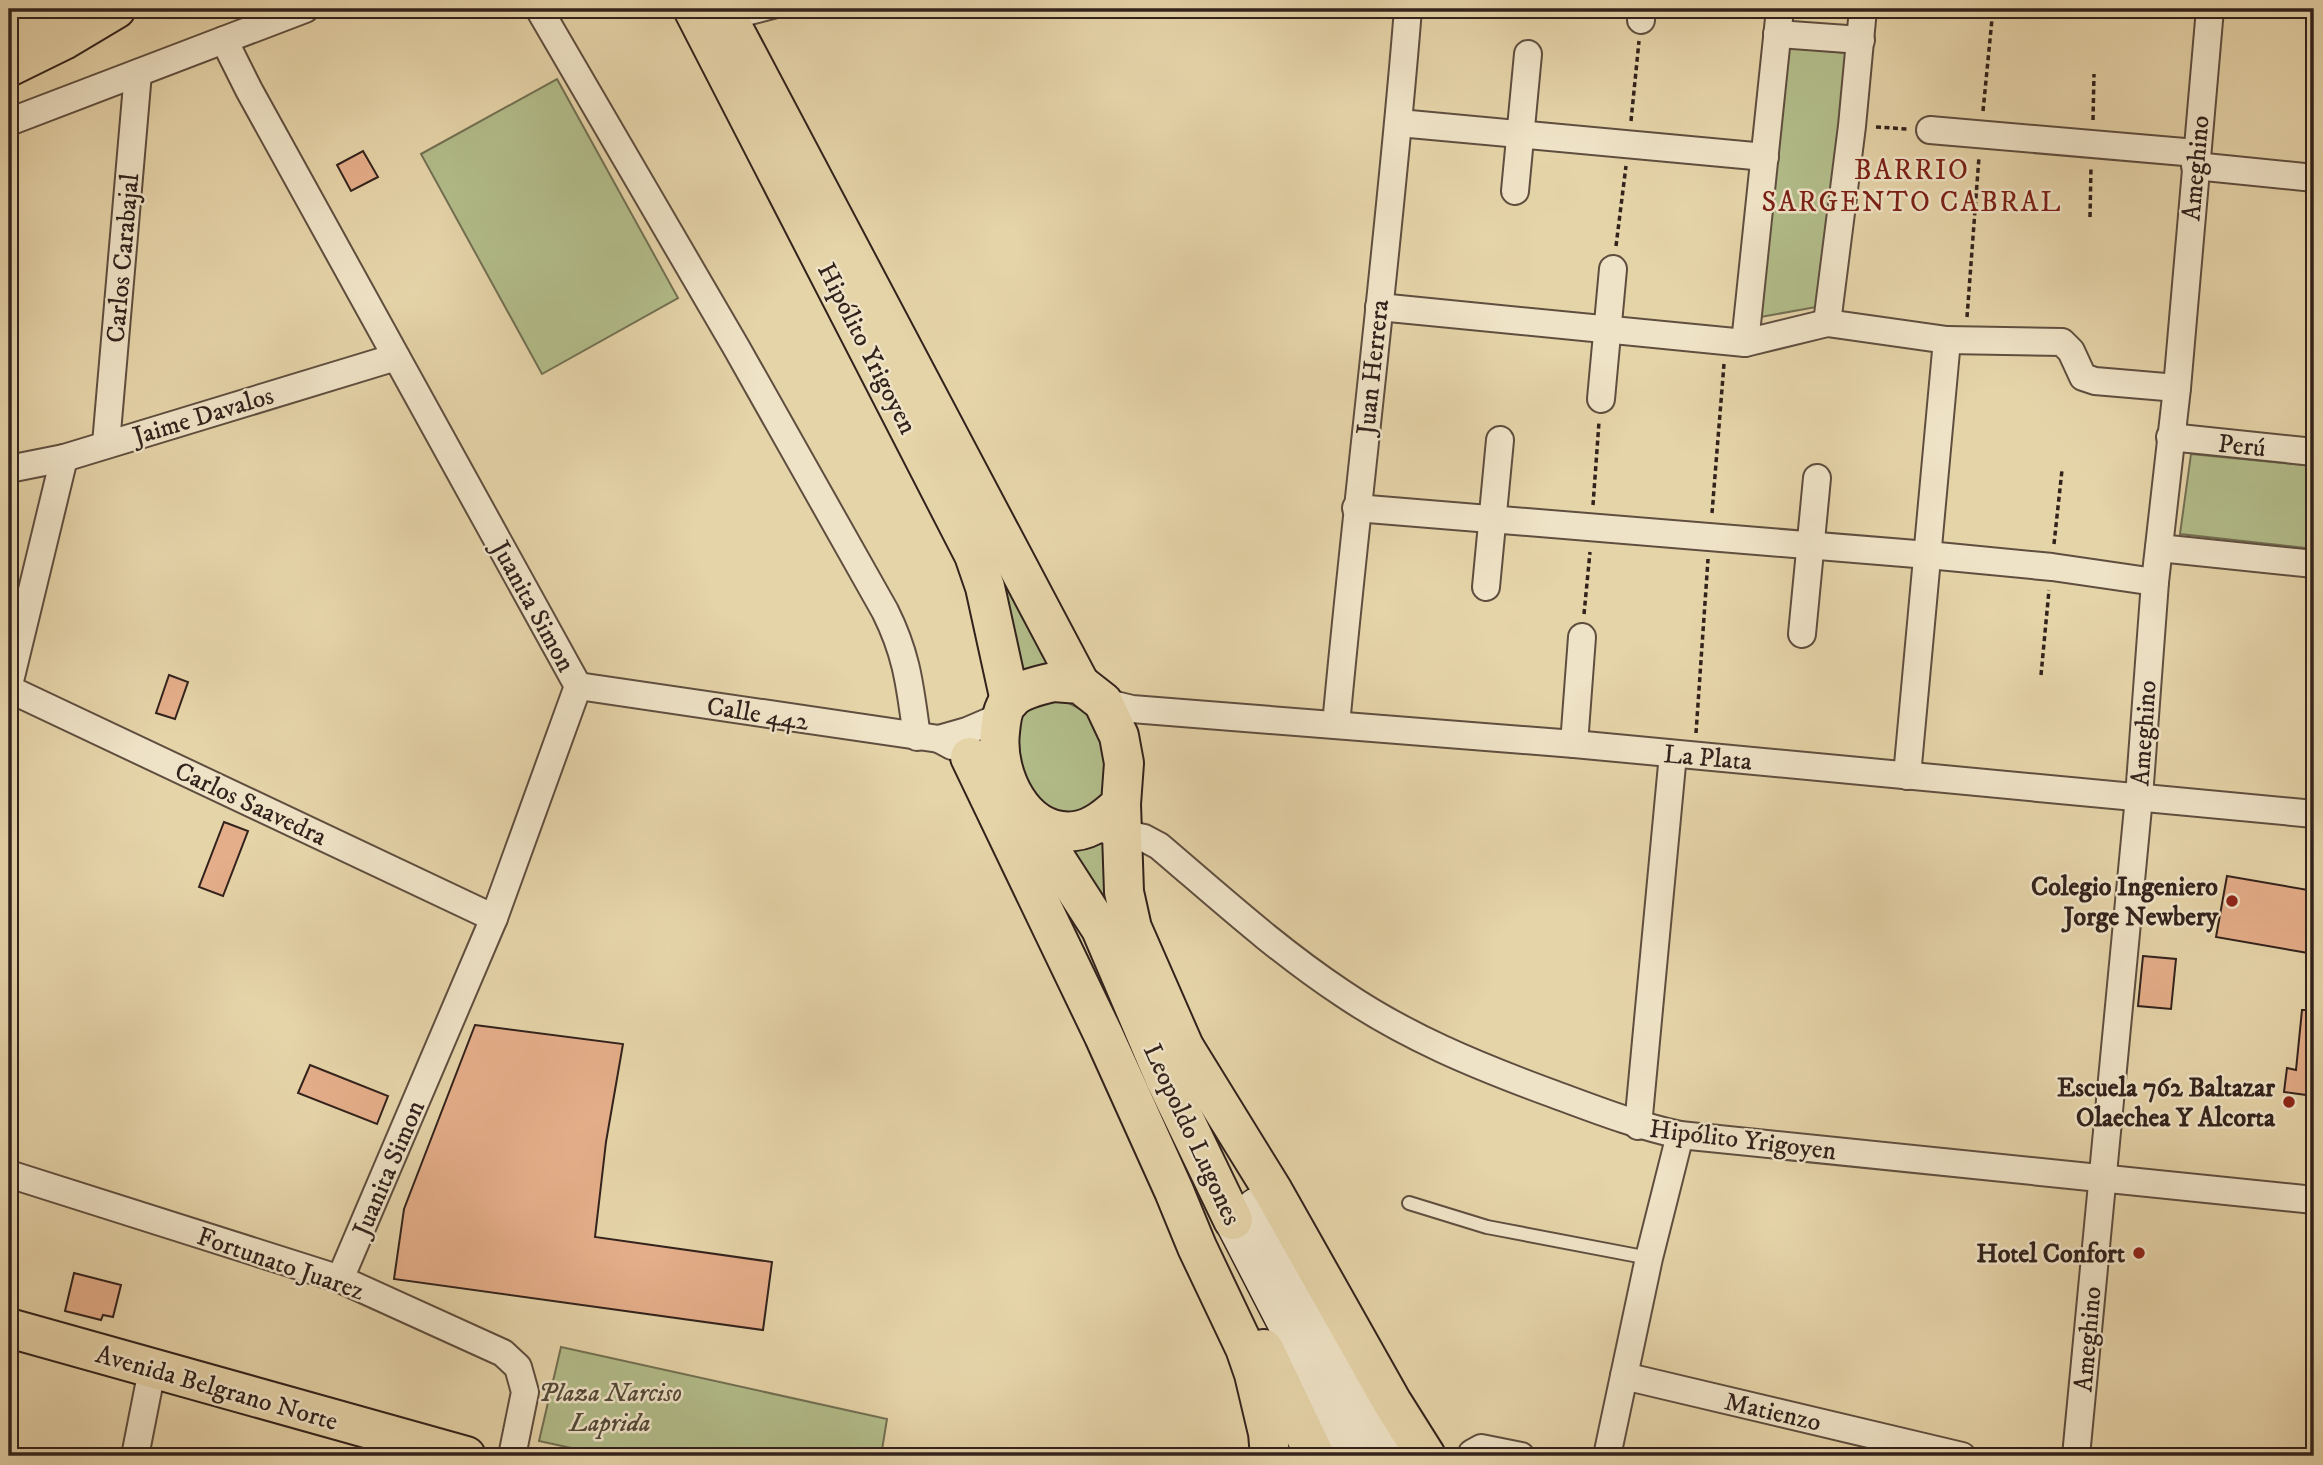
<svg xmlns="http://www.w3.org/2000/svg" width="2323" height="1465" font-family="'IM FELL DW Pica',serif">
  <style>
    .green { fill: #b2bd8a; stroke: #727053; stroke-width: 2 }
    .building { fill: #e5ae8a; stroke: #32221c; stroke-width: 2 }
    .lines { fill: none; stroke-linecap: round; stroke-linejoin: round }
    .lane-casing { stroke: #5f4e3f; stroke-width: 16 }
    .street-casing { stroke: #5f4e3f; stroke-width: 30 }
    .secondary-casing { stroke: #32221c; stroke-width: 40 }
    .primary-casing { stroke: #32221c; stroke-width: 42 }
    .highway-casing { stroke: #32221c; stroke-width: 42 }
    .path { stroke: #32221c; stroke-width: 3.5; stroke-dasharray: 5 3.5; stroke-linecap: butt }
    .lane { stroke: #efe3c7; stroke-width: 12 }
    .street { stroke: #efe3c7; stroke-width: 26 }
    .secondary { stroke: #efe3c7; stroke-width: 37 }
    .primary { stroke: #e6d4a9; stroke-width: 38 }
    .highway { stroke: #e6d4a9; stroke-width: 38 }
    .poi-dot { fill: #8f2418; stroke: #efe3c7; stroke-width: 2.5 }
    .labels { text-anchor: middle; stroke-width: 5; stroke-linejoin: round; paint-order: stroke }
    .street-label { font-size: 26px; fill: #32221c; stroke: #efe3c7 }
    .poi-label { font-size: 26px; font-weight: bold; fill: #32221c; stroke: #efe3c7; text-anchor: end }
    .park-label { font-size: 26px; font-style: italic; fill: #524938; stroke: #efe3c7 }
    .neighbourhood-label { font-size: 28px; letter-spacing: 2px; fill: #7a1f14; stroke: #efe3c7 }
  </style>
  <rect width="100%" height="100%" fill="#e6d4a9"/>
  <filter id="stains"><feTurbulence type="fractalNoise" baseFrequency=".00286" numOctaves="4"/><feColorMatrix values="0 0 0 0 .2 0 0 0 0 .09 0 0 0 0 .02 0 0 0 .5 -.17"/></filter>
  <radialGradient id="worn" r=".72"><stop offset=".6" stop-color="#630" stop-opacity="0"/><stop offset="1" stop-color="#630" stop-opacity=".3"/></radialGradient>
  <g class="green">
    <path d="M1782 47 1847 53 1822 306 1755 318Z"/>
    <path d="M557 79 678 298 542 374 421 154Z"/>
    <path d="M2191 454 2314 466V549L2180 534Z"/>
    <path d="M988 546 1048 664 1022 671Z"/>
    <path d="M1059 698 1088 713 1112 758 1102 797 1081 813H1057L1038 800 1024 780 1014 745 1020 717 1028 708Z"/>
    <path d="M1104 839 1117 936 1063 847Z"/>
    <path d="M561 1347 887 1419 881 1456H608L539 1441Z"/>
  </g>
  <g class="building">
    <path d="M363 151 378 177 351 191 337 165Z"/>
    <path d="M169 675 188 682 175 719 156 713Z"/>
    <path d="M224 822 248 831 223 896 199 887Z"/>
    <path d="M2227 876 2314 891V954L2216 937Z"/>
    <path d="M2143 956 2176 959 2171 1009 2138 1006Z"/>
    <path d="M2302 1010H2314V1096L2284 1092 2287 1068 2296 1070Z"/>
    <path d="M475 1025 623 1044 606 1142 595 1237 772 1262 763 1330 394 1279 404 1209Z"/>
    <path d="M310 1065 388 1096 377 1124 298 1093Z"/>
    <path d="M74 1273 121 1285 113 1317 103 1315 101 1320 65 1311Z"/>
  </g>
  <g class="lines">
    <g class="lane-casing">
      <g id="lane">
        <path d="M735 22 785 9"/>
        <path d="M1409 1203 1487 1227 1649 1258"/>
      </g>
    </g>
    <g class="street-casing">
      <g id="street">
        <path d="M539 9 736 347 885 611C908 657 910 688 917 737"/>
        <path d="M1641 20 1642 9"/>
        <path d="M1777 34 1861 40"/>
        <path d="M224 40 249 90 578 686 494 918 340 1279"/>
        <path d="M9 122 305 9"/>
        <path d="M1399 123 1765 157"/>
        <path d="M1930 130 2196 153"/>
        <path d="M2195 166 2314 178"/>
        <path d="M1515 191 1528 54"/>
        <path d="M1379 307 1745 343 1780 9"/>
        <path d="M1827 323 1947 340"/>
        <path d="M1745 343 1827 323 1852 126 1863 9"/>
        <path d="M1601 399 1613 269"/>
        <path d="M2170 437 2314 452"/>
        <path d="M106 444 138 73"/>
        <path d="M9 469 64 458 396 357"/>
        <path d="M1356 508 1928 555 2052 567 2155 582"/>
        <path d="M2159 548 2314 564"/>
        <path d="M1486 587 1500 440"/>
        <path d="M1802 634 1817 478"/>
        <path d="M9 685 64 458"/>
        <path d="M578 686 939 739"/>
        <path d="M9 689 494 918"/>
        <path d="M1103 702 1132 709 1574 744 2314 814"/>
        <path d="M1336 725C1358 486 1389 248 1408 9"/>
        <path d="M1574 744 1582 637"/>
        <path d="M952 746 939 739 967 731 1002 716"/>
        <path d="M1907 776 1947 340 2062 342 2071 351 2083 377 2095 381 2177 388"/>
        <path d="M1106 830 1144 838 1159 846C1219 897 1277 950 1342 993 1407 1037 1475 1065 1548 1092 1592 1108 1634 1125 1680 1135L2314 1200"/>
        <path d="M1638 1126 1673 754"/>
        <path d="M9 1174 340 1279 503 1353 518 1367 525 1392 512 1456"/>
        <path d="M1624 1376 1962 1456"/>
        <path d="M135 1456 152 1370"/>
        <path d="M1473 1456 1472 1453 1481 1448 1521 1456"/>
        <path d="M1607 1456 1649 1258 1680 1135"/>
        <path d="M2076 1456 2139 797 2155 582 2177 388 2210 9"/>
      </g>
    </g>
    <g class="secondary-casing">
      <g id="secondary">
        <path d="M1256 1207 1385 1456"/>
        <path d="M1233 1220 1355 1456"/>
      </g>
    </g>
    <g class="primary-casing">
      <g id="primary">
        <path d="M693 9 974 555 985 587 1010 701"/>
        <path d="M723 9 1080 684"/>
        <path d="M1054 682 1080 684 1103 702 1119 736 1124 763 1121 804C1108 816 1093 829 1075 831 1023 837 995 774 1000 732 1001 721 1002 709 1009 701 1020 689 1040 685 1054 682Z"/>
        <path d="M970 757 1104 1036 1174 1191 1197 1247 1245 1348 1254 1374 1268 1433 1270 1456"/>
        <path d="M1121 804 1124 892 1132 928 1196 1074"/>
        <path d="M1027 814 1101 929 1165 1079 1233 1220"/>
        <path d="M1186 1050 1273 1191 1392 1402 1426 1456"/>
        <path d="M9 1328 466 1456"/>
        <path d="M1264 1349 1315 1456"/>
      </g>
    </g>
    <g class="highway-casing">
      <g id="highway">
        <path d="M9 29 49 9"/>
        <path d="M9 67 64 40 116 9"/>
      </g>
    </g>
    <g class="path">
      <path d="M1983 111 1993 9"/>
      <path d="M2093 120 2094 74"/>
      <path d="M1631 121 1639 41"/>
      <path d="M1876 127 1907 129"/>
      <path d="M2090 217 2091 167"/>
      <path d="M1616 246 1626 166"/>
      <path d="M1967 317 1979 157"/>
      <path d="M1593 505 1599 422"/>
      <path d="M1712 513 1724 364"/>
      <path d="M2054 544 2062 470"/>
      <path d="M1584 614 1590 552"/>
      <path d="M2041 675 2049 590"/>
      <path d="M1696 733 1708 559"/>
    </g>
    <use href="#lane" class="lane"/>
    <use href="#street" class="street"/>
    <use href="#secondary" class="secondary"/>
    <use href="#primary" class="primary"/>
    <use href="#highway" class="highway"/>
  </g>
  <g class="poi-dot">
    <circle cx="2232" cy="901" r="7"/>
    <circle cx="2289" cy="1102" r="7"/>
    <circle cx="2139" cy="1253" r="7"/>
  </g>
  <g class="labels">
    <g class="street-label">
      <text transform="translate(2195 168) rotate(-85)" y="9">Ameghino</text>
      <text transform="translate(122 258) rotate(-85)" y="9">Carlos Carabajal</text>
      <text transform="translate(868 348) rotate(63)" y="9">Hipólito Yrigoyen</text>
      <text transform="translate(1372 367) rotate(-84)" y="9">Juan Herrera</text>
      <text transform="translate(203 415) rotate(-17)" y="9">Jaime Davalos</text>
      <text transform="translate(2242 445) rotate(6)" y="9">Perú</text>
      <text transform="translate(534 606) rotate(61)" y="9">Juanita Simon</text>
      <text transform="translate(758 713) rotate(9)" y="9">Calle 442</text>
      <text transform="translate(2143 733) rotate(-86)" y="9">Ameghino</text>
      <text transform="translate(1708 757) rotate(5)" y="9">La Plata</text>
      <text transform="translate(251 803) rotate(25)" y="9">Carlos Saavedra</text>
      <text transform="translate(1193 1134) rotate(65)" y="9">Leopoldo Lugones</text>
      <text transform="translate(1743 1139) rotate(7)" y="9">Hipólito Yrigoyen</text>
      <text transform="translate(388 1168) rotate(-67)" y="9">Juanita Simon</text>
      <text transform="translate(281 1263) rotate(19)" y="9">Fortunato Juarez</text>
      <text transform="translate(2087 1339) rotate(-85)" y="9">Ameghino</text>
      <text transform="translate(217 1387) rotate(16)" y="9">Avenida Belgrano Norte</text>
      <text transform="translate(1773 1411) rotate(13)" y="9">Matienzo</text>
    </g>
    <g class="poi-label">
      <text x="2218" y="895">Colegio Ingeniero<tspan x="2218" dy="30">Jorge Newbery</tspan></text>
      <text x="2275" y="1096">Escuela 762 Baltazar<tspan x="2275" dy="30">Olaechea Y Alcorta</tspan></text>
      <text x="2125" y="1262">Hotel Confort</text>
    </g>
    <g class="park-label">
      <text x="610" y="1401">Plaza Narciso<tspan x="610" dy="30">Laprida</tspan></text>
    </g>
    <g class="neighbourhood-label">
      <text x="1912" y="179">BARRIO<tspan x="1912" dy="32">SARGENTO CABRAL</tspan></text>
    </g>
  </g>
  <rect width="2323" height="1465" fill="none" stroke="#e6d4a9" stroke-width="35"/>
  <rect x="10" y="10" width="2302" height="1444" fill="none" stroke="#32221c" stroke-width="3.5"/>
  <rect x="18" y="18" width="2288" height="1430" fill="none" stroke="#32221c" stroke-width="2"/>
  <rect width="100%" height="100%" filter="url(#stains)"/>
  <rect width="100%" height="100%" fill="url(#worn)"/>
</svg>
